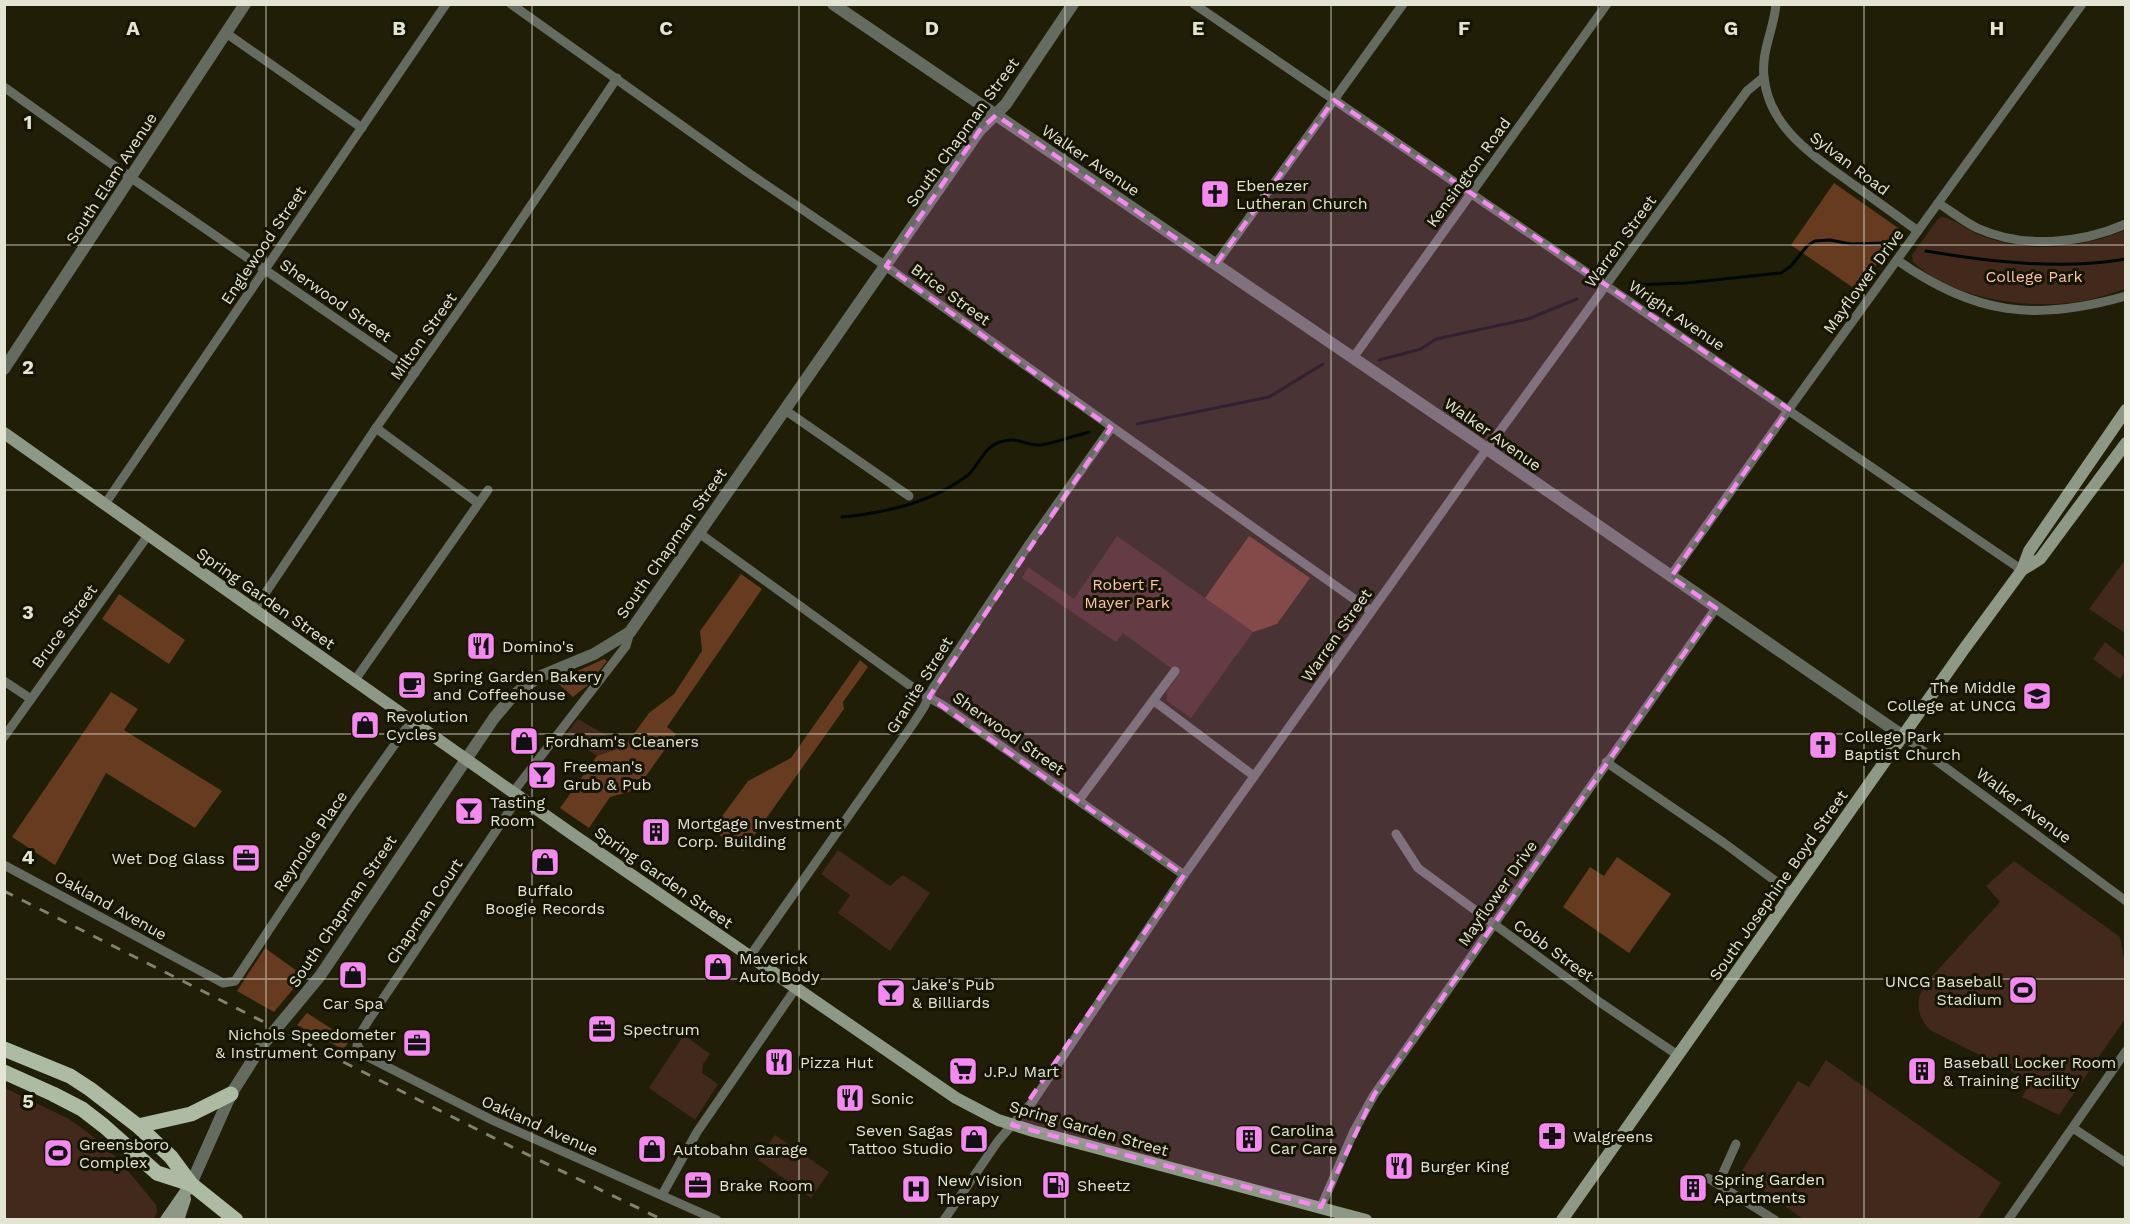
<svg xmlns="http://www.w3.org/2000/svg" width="2130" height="1224" font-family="'Work Sans',sans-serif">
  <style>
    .green { fill: #42291b }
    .forest { fill: #673b20 }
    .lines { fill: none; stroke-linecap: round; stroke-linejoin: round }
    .stream { stroke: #000803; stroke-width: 3 }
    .minor { stroke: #656b61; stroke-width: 9 }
    .tertiary { stroke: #656b61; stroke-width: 12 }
    .secondary { stroke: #8e9887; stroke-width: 12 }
    .primary { stroke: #adbba5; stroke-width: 15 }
    .rail { stroke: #84836f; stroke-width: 3; stroke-dasharray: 10 10; stroke-linecap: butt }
    .marked { fill: #f489f0; fill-opacity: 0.2; stroke: #f489f0; stroke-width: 4.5; stroke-dasharray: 12 8; stroke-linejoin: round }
    .grid { fill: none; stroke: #e4e4d5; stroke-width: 1.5; stroke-opacity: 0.55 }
    .labels { text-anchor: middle; stroke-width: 6; stroke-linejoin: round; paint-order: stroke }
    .street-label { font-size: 16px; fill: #e4e4d5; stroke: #161501 }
    .poi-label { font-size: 16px; fill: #e4e4d5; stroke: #161501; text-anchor: start }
    .park-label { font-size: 16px; fill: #ffc3a1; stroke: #161501 }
    .grid-label { font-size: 20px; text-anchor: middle; font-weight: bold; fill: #e4e4d5; stroke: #161501; stroke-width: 6; stroke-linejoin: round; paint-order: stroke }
  </style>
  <rect width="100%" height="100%" fill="#201e06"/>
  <g class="green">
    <path d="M1942 217C1955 219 1967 230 1980 235 2025 254 2081 249 2125 230V289C2109 294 2093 300 2076 302 2024 309 1953 299 1913 262L1912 255 1938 219Z"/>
    <path d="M1117 536 1253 632 1191 718 1167 701V691L1179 674 1123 633 1116 642 1022 578 1028 567 1074 599Z"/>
    <path d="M2125 560 2126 633H2125L2089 609Z"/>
    <path d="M2105 642 2125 658V671L2120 679 2093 659Z"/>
    <path d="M578 719 625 746 597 756 566 734Z"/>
    <path d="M838 850 890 886 903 875 930 893 890 951 838 913 850 895 821 874Z"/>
    <path d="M2014 861 2120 937 2125 964V1019L2059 1115 2022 1097 2031 1081 1930 1030C1917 1016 1915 1003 1924 985L2000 902 1986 886Z"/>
    <path d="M684 1035 710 1054 703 1064 702 1073 718 1084 695 1120 649 1088Z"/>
    <path d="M1826 1060 2001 1183 1978 1219H1803L1740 1174 1798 1081 1809 1087Z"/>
    <path d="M5 1088 69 1119 90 1134 119 1160 156 1205 157 1212 154 1219H5Z"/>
    <path d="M775 1135 829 1172 811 1198 758 1160Z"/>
  </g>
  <g class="forest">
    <path d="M1834 183 1901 230 1858 291 1791 245Z"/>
    <path d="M1249 536 1310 578 1277 624 1253 632 1205 598Z"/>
    <path d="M741 574 762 589 667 727 676 734 643 780 629 792 610 797 589 828 560 808 597 756 625 746 649 713 674 694 702 651 700 631Z"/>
    <path d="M119 594 185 640 169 664 102 619Z"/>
    <path d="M604 659 607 661 588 685 573 697 555 681Z"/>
    <path d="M860 660 868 667 843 702 844 709 743 851 712 830 748 781 791 758Z"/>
    <path d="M111 692 138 709 124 730 222 791 195 828 106 773 55 865 12 837Z"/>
    <path d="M1617 857 1671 894 1629 953 1563 907 1590 867 1604 876Z"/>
    <path d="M265 948 304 976 274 1012 237 991Z"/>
    <path d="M307 1013 349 1040 344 1050 297 1025Z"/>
  </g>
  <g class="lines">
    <g class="stream">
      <path d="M1926 251C1990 262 2061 270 2126 259"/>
      <path d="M1632 285 1686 283 1781 273 1791 266 1807 246 1815 241 1830 240 1851 244 1884 243"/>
      <path d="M1379 360 1421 349 1436 339 1528 319 1577 299"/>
      <path d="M1137 424 1269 397 1323 364"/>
      <path d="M842 517C885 513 933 502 968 475 979 465 984 447 1000 442 1019 436 1025 446 1040 445 1051 444 1077 435 1089 432"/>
    </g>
    <g class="minor">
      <path d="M511 4 747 172 877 260 1371 611"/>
      <path d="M1194 4 2022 570"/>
      <path d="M1776 4C1774 29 1761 51 1764 77 1769 128 1813 155 1851 183 1874 199 1896 215 1918 231"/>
      <path d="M226 33 362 128"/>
      <path d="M4 87 130 177 415 373"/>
      <path d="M1938 203C1951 211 1963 221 1977 228 2023 249 2080 244 2126 224"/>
      <path d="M1897 260C1975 315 2035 322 2126 296"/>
      <path d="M1215 265 1403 4"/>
      <path d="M1353 358 1607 4"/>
      <path d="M785 410 909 496"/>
      <path d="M376 428 478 503"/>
      <path d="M105 504 446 4"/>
      <path d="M699 533 919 692 944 706 1184 875"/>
      <path d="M1670 577 1789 409 2082 4"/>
      <path d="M254 610 376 428 490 266 617 78"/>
      <path d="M355 680 488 490"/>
      <path d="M4 681 31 699"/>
      <path d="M1154 701 1254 776"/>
      <path d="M1903 736 2126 901"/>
      <path d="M4 737 149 534"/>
      <path d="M1606 762 1724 843 1793 894"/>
      <path d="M514 791 626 646 630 632"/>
      <path d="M520 795 370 1018 359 1036 357 1046 366 1056 492 1120 717 1220"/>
      <path d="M1079 800 1175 671"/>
      <path d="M1396 834 1418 868 1601 1003 1679 1056"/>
      <path d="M4 865 223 983 235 981 347 812 412 720"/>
      <path d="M750 956 913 724 924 707 933 688 1029 544 1111 428"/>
      <path d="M2073 1128 2126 1163"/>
      <path d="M1708 1178 1775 1220"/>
      <path d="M1718 1184 1736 1144"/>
      <path d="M662 1195 697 1132 796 988"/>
      <path d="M1321 1207 1354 1131 1374 1095 1716 608"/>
      <path d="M944 1220 998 1141 1033 1101 1184 875 1481 457 1747 91 1764 77"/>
      <path d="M2008 1220 2126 1051"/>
    </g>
    <g class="tertiary">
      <path d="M833 4 1487 449 1903 736"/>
      <path d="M4 369 245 4"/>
      <path d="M191 1184 231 1094 261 1047 320 976 494 718 511 698 525 686 541 676 594 654 630 632 979 131 1006 104 1073 4"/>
    </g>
    <g class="secondary">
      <path d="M4 433 572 834 956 1098 998 1120 1033 1131 1366 1220"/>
      <path d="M2022 570 2040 559 2126 443"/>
      <path d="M166 1220 191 1184"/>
      <path d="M178 1220 185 1199"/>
      <path d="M1562 1220 1964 649 2022 570 2029 551 2126 410"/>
    </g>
    <g class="primary">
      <path d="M4 1049 70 1076 90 1089 138 1126 171 1157 191 1184 236 1220"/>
      <path d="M4 1072 53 1094 82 1109 104 1126 157 1173 191 1184"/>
      <path d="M138 1126 191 1114 231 1094"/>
    </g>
    <path class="rail" d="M4 891 516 1149 663 1220"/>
  </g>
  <path class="marked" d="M1334 100 1789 409 1671 577 1716 608 1374 1095 1321 1207 1012 1125 1184 875 929 697 1111 428 886 266 979 131 996 115 1215 265Z"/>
  <path class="grid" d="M266 4V1220M532 4V1220M799 4V1220M1065 4V1220M1331 4V1220M1598 4V1220M1864 4V1220M4 245H2126M4 490H2126M4 734H2126M4 979H2126"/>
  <defs>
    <g id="church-square" transform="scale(1.5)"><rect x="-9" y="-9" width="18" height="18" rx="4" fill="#f489f0" stroke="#161501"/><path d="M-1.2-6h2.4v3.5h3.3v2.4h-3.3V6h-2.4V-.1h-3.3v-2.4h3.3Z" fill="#111"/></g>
    <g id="restaurant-square" transform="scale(1.5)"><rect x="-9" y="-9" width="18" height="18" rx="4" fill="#f489f0" stroke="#161501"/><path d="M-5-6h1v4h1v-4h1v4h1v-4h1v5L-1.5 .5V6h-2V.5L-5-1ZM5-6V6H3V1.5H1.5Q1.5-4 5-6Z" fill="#111"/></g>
    <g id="cafe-square" transform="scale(1.5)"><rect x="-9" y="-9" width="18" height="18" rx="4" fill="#f489f0" stroke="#161501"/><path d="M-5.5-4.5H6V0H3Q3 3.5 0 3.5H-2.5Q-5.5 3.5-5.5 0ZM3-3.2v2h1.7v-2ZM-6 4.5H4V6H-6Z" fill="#111"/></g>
    <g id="school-square" transform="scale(1.5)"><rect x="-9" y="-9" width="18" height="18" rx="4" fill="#f489f0" stroke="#161501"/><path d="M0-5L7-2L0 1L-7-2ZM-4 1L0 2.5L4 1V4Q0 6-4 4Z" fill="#111"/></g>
    <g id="shop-square" transform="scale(1.5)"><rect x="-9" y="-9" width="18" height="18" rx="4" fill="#f489f0" stroke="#161501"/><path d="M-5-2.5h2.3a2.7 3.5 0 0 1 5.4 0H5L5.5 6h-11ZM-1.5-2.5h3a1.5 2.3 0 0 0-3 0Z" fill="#111"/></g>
    <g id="bar-square" transform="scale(1.5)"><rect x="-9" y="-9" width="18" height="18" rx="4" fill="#f489f0" stroke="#161501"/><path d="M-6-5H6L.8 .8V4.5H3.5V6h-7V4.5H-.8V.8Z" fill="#111"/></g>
    <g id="building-square" transform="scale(1.5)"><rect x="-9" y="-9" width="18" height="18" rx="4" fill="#f489f0" stroke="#161501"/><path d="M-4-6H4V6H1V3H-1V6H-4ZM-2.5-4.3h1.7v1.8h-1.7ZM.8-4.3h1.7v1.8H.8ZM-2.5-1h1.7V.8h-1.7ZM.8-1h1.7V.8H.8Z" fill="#111"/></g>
    <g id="office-square" transform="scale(1.5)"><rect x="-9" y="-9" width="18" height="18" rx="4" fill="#f489f0" stroke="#161501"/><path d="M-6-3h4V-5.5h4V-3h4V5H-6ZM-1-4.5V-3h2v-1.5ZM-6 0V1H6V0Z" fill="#111"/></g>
    <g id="stadium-square" transform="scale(1.5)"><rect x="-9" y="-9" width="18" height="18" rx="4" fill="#f489f0" stroke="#161501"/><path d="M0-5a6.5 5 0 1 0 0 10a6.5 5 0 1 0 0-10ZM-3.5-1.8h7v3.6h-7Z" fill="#111"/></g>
    <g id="supermarket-square" transform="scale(1.5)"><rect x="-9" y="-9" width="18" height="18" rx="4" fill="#f489f0" stroke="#161501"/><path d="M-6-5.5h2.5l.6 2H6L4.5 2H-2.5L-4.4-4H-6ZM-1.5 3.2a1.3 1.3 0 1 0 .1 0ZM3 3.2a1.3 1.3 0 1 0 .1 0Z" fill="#111"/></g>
    <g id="pharmacy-square" transform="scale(1.5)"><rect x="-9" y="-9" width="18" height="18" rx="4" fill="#f489f0" stroke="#161501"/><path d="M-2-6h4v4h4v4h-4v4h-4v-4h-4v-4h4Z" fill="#111"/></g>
    <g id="fuel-square" transform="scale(1.5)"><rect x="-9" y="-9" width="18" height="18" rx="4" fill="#f489f0" stroke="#161501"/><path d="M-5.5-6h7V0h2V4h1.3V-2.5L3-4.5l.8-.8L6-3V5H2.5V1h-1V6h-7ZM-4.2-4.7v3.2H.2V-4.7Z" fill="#111"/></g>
    <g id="hospital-square" transform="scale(1.5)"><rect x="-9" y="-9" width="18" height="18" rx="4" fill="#f489f0" stroke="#161501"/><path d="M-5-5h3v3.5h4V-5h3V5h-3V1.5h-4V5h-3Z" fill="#111"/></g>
  </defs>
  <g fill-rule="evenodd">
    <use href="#church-square" x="1215" y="194"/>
    <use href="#restaurant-square" x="481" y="646"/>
    <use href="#cafe-square" x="412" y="685"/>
    <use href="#school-square" x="2037" y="696"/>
    <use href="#shop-square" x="365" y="725"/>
    <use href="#shop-square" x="524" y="741"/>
    <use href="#church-square" x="1823" y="745"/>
    <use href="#bar-square" x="542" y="775"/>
    <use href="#bar-square" x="469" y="811"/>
    <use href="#building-square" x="656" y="832"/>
    <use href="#office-square" x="246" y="858"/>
    <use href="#shop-square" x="545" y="862"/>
    <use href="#shop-square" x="718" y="967"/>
    <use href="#shop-square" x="353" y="975"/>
    <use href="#stadium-square" x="2023" y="990"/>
    <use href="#bar-square" x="891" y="993"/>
    <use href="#office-square" x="602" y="1029"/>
    <use href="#office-square" x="417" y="1043"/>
    <use href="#restaurant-square" x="779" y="1062"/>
    <use href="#supermarket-square" x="963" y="1071"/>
    <use href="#building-square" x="1922" y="1071"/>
    <use href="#restaurant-square" x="850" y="1098"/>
    <use href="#pharmacy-square" x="1552" y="1136"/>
    <use href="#shop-square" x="974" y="1139"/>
    <use href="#building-square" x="1249" y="1139"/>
    <use href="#shop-square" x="652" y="1149"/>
    <use href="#stadium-square" x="58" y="1153"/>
    <use href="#restaurant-square" x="1399" y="1166"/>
    <use href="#office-square" x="698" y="1185"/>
    <use href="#fuel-square" x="1056" y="1185"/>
    <use href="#building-square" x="1693" y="1188"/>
    <use href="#hospital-square" x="916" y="1189"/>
  </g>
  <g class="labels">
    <g class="street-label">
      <text transform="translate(962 132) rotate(-54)" y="6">South Chapman Street</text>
      <text transform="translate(1091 160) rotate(34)" y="6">Walker Avenue</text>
      <text transform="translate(1850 163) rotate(37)" y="6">Sylvan Road</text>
      <text transform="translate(1468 172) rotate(-54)" y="6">Kensington Road</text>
      <text transform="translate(111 178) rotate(-57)" y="6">South Elam Avenue</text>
      <text transform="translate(1620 241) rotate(-54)" y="6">Warren Street</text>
      <text transform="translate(263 245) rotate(-56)" y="6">Englewood Street</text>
      <text transform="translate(1863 281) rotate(-54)" y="6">Mayflower Drive</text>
      <text transform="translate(951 294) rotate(36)" y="6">Brice Street</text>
      <text transform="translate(336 300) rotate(35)" y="6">Sherwood Street</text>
      <text transform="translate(1677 315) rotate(34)" y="6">Wright Avenue</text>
      <text transform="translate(423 336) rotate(-55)" y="6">Milton Street</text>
      <text transform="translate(1493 434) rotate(35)" y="6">Walker Avenue</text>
      <text transform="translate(671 543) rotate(-55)" y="6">South Chapman Street</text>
      <text transform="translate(266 598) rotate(35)" y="6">Spring Garden Street</text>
      <text transform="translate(64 626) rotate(-54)" y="6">Bruce Street</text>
      <text transform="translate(1336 635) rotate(-55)" y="6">Warren Street</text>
      <text transform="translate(919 685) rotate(-58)" y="6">Granite Street</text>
      <text transform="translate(1009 733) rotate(35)" y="6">Sherwood Street</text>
      <text transform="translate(2024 805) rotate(37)" y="6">Walker Avenue</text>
      <text transform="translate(310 841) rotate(-56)" y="6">Reynolds Place</text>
      <text transform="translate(664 877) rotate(35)" y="6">Spring Garden Street</text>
      <text transform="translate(1778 885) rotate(-55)" y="6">South Josephine Boyd Street</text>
      <text transform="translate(1497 893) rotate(-55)" y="6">Mayflower Drive</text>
      <text transform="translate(111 905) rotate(29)" y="6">Oakland Avenue</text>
      <text transform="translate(342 911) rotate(-56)" y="6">South Chapman Street</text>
      <text transform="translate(424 911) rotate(-56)" y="6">Chapman Court</text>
      <text transform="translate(1554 950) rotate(36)" y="6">Cobb Street</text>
      <text transform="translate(540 1125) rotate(24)" y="6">Oakland Avenue</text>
      <text transform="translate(1089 1128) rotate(16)" y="6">Spring Garden Street</text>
    </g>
    <g class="poi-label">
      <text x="1236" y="191">Ebenezer<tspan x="1236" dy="18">Lutheran Church</tspan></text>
      <text x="502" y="652">Domino's</text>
      <text x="433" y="682">Spring Garden Bakery<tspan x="433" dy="18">and Coffeehouse</tspan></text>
      <text x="2016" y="693" text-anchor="end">The Middle<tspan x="2016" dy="18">College at UNCG</tspan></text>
      <text x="386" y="722">Revolution<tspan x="386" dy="18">Cycles</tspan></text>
      <text x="1844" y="742">College Park<tspan x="1844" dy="18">Baptist Church</tspan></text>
      <text x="545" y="747">Fordham's Cleaners</text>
      <text x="563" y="772">Freeman's<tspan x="563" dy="18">Grub &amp; Pub</tspan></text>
      <text x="490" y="808">Tasting<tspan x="490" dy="18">Room</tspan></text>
      <text x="677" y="829">Mortgage Investment<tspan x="677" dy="18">Corp. Building</tspan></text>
      <text x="225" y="864" text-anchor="end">Wet Dog Glass</text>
      <text x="545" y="896" text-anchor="middle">Buffalo<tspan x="545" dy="18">Boogie Records</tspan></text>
      <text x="739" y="964">Maverick<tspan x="739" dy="18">Auto Body</tspan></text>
      <text x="2002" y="987" text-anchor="end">UNCG Baseball<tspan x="2002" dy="18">Stadium</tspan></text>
      <text x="912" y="990">Jake's Pub<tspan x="912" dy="18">&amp; Billiards</tspan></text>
      <text x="353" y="1009" text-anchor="middle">Car Spa</text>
      <text x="623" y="1035">Spectrum</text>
      <text x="396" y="1040" text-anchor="end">Nichols Speedometer<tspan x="396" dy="18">&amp; Instrument Company</tspan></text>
      <text x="800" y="1068">Pizza Hut</text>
      <text x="1943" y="1068">Baseball Locker Room<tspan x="1943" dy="18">&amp; Training Facility</tspan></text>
      <text x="984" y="1077">J.P.J Mart</text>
      <text x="871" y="1104">Sonic</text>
      <text x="953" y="1136" text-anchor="end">Seven Sagas<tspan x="953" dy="18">Tattoo Studio</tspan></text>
      <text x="1270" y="1136">Carolina<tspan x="1270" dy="18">Car Care</tspan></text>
      <text x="1573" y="1142">Walgreens</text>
      <text x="79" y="1150">Greensboro<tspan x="79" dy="18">Complex</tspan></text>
      <text x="673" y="1155">Autobahn Garage</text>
      <text x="1420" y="1172">Burger King</text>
      <text x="1714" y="1185">Spring Garden<tspan x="1714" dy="18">Apartments</tspan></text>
      <text x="937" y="1186">New Vision<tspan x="937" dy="18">Therapy</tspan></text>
      <text x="719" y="1191">Brake Room</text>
      <text x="1077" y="1191">Sheetz</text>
    </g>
    <g class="park-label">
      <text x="2034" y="282">College Park</text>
      <text x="1127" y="590">Robert F.<tspan x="1127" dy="18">Mayer Park</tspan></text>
    </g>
  </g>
  <g class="grid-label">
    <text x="133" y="35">A</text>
    <text x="399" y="35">B</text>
    <text x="666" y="35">C</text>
    <text x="932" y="35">D</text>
    <text x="1198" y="35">E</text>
    <text x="1464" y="35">F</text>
    <text x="1731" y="35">G</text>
    <text x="1997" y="35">H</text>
    <text x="28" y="129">1</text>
    <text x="28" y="374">2</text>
    <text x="28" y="619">3</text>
    <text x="28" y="864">4</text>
    <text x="28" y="1108">5</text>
  </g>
  <rect width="2130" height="1224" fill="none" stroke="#e4e4d5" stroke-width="12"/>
</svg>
